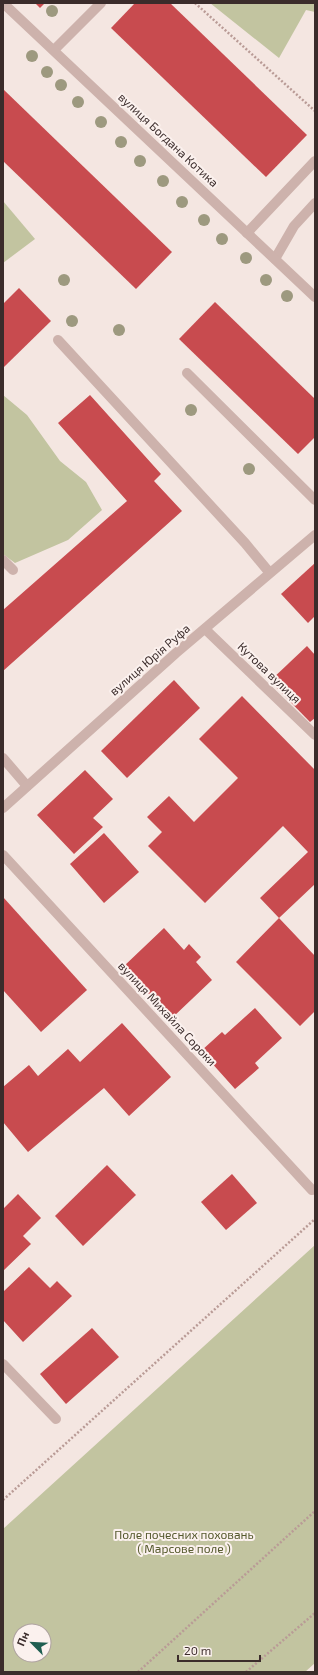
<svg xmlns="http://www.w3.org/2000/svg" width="318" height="1675" font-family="'Exo 2',sans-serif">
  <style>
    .green { fill: #c2c4a0; fill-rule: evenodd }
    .building { fill: #c84b4f }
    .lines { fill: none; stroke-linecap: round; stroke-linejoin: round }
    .path { stroke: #b99b96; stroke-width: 2.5; stroke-dasharray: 2 2; stroke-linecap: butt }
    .service { stroke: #cdb2ac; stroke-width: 10 }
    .minor { stroke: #cdb2ac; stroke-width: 10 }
    .tertiary { stroke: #cdb2ac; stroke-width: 10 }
    .tree { fill: #9d997f }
    .labels { text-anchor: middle; stroke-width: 4; stroke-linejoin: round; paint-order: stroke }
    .street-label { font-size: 12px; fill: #3b2c2b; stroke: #fbf1ee }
    .park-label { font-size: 12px; fill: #565a2e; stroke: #fbf1ee }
  </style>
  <rect width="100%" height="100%" fill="#f4e6e1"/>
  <g class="green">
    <path d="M210 3H315V12L306 10 279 58Z"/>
    <path d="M3 201 35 239 3 263Z"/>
    <path d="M3 395 27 415 60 461 86 482 102 510 68 540 15 563 3 554Z"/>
    <path d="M315 1245V1663L305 1672H3V1529ZM20 1631H44V1655H20Z"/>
  </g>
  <g class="building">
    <path d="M35 3H45L40 8Z"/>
    <path d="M135 3H170L307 135 266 177 111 28Z"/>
    <path d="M3 89 172 252 136 289 3 161Z"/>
    <path d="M19 288 51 321 4 367 3 304Z"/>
    <path d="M215 302 315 399V437L298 454 179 339Z"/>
    <path d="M90 395 161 474 154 481 182 511 3 671V610L127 501 58 423Z"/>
    <path d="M315 563V616L308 623 281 594Z"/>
    <path d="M307 646 315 655V718L310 722 270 681Z"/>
    <path d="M174 680 200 708 127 778 101 751Z"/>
    <path d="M242 696 315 770V884L279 918 315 956V1011L300 1026 236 962 279 918 260 898 308 852 283 826 205 903 148 846 162 832 147 817 169 796 194 822 238 778 199 739Z"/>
    <path d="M85 770 113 799 93 818 103 827 74 854 37 815Z"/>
    <path d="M104 833 139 872 104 903 70 864Z"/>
    <path d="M3 897 87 990 41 1032 3 990Z"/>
    <path d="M164 928 184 950 189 944 201 957 196 962 212 980 172 1018 123 967Z"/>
    <path d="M255 1008 282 1038 255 1063 259 1068 235 1089 201 1051 222 1032 225 1035Z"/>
    <path d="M122 1023 171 1077 129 1116 104 1088 28 1152 3 1122V1087L29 1065 38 1076 68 1049 80 1062Z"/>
    <path d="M107 1165 136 1195 83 1246 55 1216Z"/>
    <path d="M232 1174 257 1203 226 1230 201 1202Z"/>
    <path d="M18 1194 41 1218 23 1236 31 1244 3 1271V1209Z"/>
    <path d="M29 1267 50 1288 57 1281 72 1296 23 1342 3 1320V1292Z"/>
    <path d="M92 1328 119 1357 66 1404 40 1374Z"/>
  </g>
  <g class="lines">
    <g class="path">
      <path d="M195 3 315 111"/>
      <path d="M3 1500 315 1219"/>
      <path d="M138 1672 315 1511"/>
      <path d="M246 1672 315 1613"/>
    </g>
    <g class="service">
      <path d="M54 50 101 3"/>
      <path d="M247 233 315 161"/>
      <path d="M275 259 294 226 315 203"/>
      <path d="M58 340 245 543 269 572"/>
      <path d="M187 373 315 500"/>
      <path d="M3 560 13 570"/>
      <path d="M3 758 27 786"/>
    </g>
    <g class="minor">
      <path d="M205 629 315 735"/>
      <path d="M3 808 176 653 315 535"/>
      <path d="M3 855 312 1190"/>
      <path d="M3 1364 56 1419"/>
    </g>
    <path class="tertiary" d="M3 3 315 297"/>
  </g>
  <g class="tree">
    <circle cx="52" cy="11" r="6"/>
    <circle cx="32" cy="56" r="6"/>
    <circle cx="47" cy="72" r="6"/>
    <circle cx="61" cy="85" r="6"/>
    <circle cx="78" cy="102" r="6"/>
    <circle cx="101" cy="122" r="6"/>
    <circle cx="121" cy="142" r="6"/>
    <circle cx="140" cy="161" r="6"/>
    <circle cx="163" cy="181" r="6"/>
    <circle cx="182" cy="202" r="6"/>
    <circle cx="204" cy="220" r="6"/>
    <circle cx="222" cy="239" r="6"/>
    <circle cx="246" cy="258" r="6"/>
    <circle cx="64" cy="280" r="6"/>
    <circle cx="266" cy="280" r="6"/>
    <circle cx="287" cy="296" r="6"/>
    <circle cx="72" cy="321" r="6"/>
    <circle cx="119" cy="330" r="6"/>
    <circle cx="191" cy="410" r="6"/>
    <circle cx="249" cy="469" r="6"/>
  </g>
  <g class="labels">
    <g class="street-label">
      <text transform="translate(168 140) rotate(43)" y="4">вулиця Богдана Котика</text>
      <text transform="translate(150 660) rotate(-41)" y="4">вулиця Юрія Руфа</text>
      <text transform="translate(269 673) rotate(44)" y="4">Кутова вулиця</text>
      <text transform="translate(167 1014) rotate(47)" y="4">вулиця Михайла Сороки</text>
    </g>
    <g class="park-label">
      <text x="184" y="1539">Поле почесних поховань<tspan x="184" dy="14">( Марсове поле )</tspan></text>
    </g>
  </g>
  <rect width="318" height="1675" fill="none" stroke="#3b2c2b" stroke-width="8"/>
  <g transform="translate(32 1643) rotate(294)"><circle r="19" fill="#fbf1ee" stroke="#aea2a0"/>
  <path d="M0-3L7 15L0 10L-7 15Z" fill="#1f5e51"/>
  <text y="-6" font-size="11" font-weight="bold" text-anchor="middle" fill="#3b2c2b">Пн</text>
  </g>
  <path d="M178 1655v6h82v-6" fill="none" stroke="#3b2c2b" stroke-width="2"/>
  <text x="184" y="1655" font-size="12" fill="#3b2c2b" stroke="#fbf1ee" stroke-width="3" paint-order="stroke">20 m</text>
</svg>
